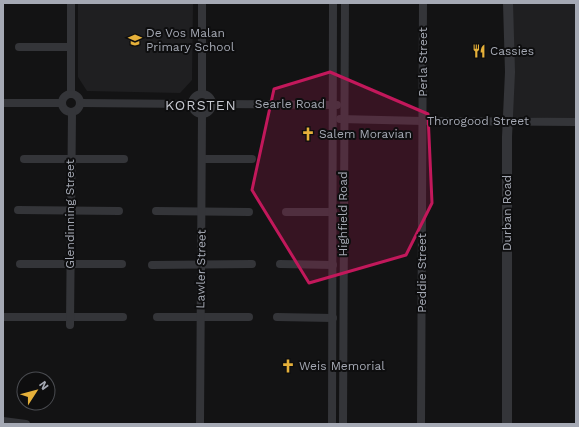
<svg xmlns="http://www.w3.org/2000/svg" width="579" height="427" font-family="'Work Sans',sans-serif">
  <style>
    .built { fill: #1f1f21 }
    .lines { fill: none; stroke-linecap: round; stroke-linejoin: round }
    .minor { stroke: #343539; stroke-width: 8 }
    .tertiary { stroke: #343539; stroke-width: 10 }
    .marked { fill: #c2185b; fill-opacity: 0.2; stroke: #c2185b; stroke-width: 3; stroke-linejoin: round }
    .labels { text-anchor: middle; stroke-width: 4; stroke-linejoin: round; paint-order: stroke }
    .poi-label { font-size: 12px; fill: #a5a9b4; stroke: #0e0e0f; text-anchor: start }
    .street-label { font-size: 12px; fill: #a5a9b4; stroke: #0e0e0f }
    .quarter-label { font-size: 14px; letter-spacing: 1px; fill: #c6c8d0; stroke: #0e0e0f }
  </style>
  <rect width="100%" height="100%" fill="#131314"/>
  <g class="built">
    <path d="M78 3H193L192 80 180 93 87 91 78 77Z"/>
    <path d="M513 3H576V119L513 117Z"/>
  </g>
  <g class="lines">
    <g class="minor">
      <path d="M202 3V93"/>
      <path d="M19 47H71"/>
      <path d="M71 93V3"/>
      <circle cx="71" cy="103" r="9"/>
      <circle cx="202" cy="104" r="10"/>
      <path d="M3 103H62"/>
      <path d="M81 103 191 104"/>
      <path d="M212 104 337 105"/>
      <path d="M340 119 423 121 576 122"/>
      <path d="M24 159H124"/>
      <path d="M202 159H252"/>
      <path d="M18 210 119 211"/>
      <path d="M156 211 249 212"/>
      <path d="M286 212H333"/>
      <path d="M20 264H122"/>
      <path d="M280 264 333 265"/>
      <path d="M152 265 252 264"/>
      <path d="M3 317H123"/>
      <path d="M157 317H249"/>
      <path d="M277 317 333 318"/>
      <path d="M70 325 72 112"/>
      <path d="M3 421 26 424"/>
      <path d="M200 424 202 114"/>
      <path d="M332 424 333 3"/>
      <path d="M343 424 345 3"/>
      <path d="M421 424 423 3"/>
    </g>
    <path class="tertiary" d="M507 424V137L510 72 508 3"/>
  </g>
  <path class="marked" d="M330 72 428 114 432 203 406 255 309 283 252 190 274 89Z"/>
  <defs>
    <g id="school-bare" transform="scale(1.08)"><path d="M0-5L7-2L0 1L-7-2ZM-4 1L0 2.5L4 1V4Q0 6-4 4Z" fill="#e5b03a" stroke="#0e0e0f" stroke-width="2.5" paint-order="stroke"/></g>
    <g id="restaurant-bare" transform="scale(1.08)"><path d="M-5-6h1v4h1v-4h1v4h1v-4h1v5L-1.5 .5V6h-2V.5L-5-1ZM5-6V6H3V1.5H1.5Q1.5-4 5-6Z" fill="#e5b03a" stroke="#0e0e0f" stroke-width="2.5" paint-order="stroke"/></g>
    <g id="church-bare" transform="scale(1.08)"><path d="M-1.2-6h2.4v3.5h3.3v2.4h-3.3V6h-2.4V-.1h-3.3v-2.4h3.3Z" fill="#e5b03a" stroke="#0e0e0f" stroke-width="2.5" paint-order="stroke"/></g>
  </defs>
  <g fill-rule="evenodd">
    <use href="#school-bare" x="135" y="40"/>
    <use href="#restaurant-bare" x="479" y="51"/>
    <use href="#church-bare" x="308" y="134"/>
    <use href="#church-bare" x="288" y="366"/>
  </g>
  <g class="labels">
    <g class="poi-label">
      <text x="146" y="37">De Vos Malan<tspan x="146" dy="14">Primary School</tspan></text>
      <text x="490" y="55">Cassies</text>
      <text x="319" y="138">Salem Moravian</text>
      <text x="299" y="370">Weis Memorial</text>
    </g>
    <g class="street-label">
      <text transform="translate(423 62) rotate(-90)" y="4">Perla Street</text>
      <text x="290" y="108">Searle Road</text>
      <text x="478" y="125">Thorogood Street</text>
      <text transform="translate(507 213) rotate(-90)" y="4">Durban Road</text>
      <text transform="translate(70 214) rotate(-90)" y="4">Glendinning Street</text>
      <text transform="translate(343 214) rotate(-90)" y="4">Highfield Road</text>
      <text transform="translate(201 269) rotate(-89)" y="4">Lawler Street</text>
      <text transform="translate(422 273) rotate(-90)" y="4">Peddie Street</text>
    </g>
    <g class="quarter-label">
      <text x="201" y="110">KORSTEN</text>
    </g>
  </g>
  <rect width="579" height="427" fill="none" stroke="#a5a9b4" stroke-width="8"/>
  <g transform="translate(36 391) rotate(54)"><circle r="19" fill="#0e0e0f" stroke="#4a4c51"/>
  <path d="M0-3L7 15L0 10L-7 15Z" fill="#e5b03a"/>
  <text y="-6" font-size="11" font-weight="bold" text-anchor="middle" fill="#a5a9b4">N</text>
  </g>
</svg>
